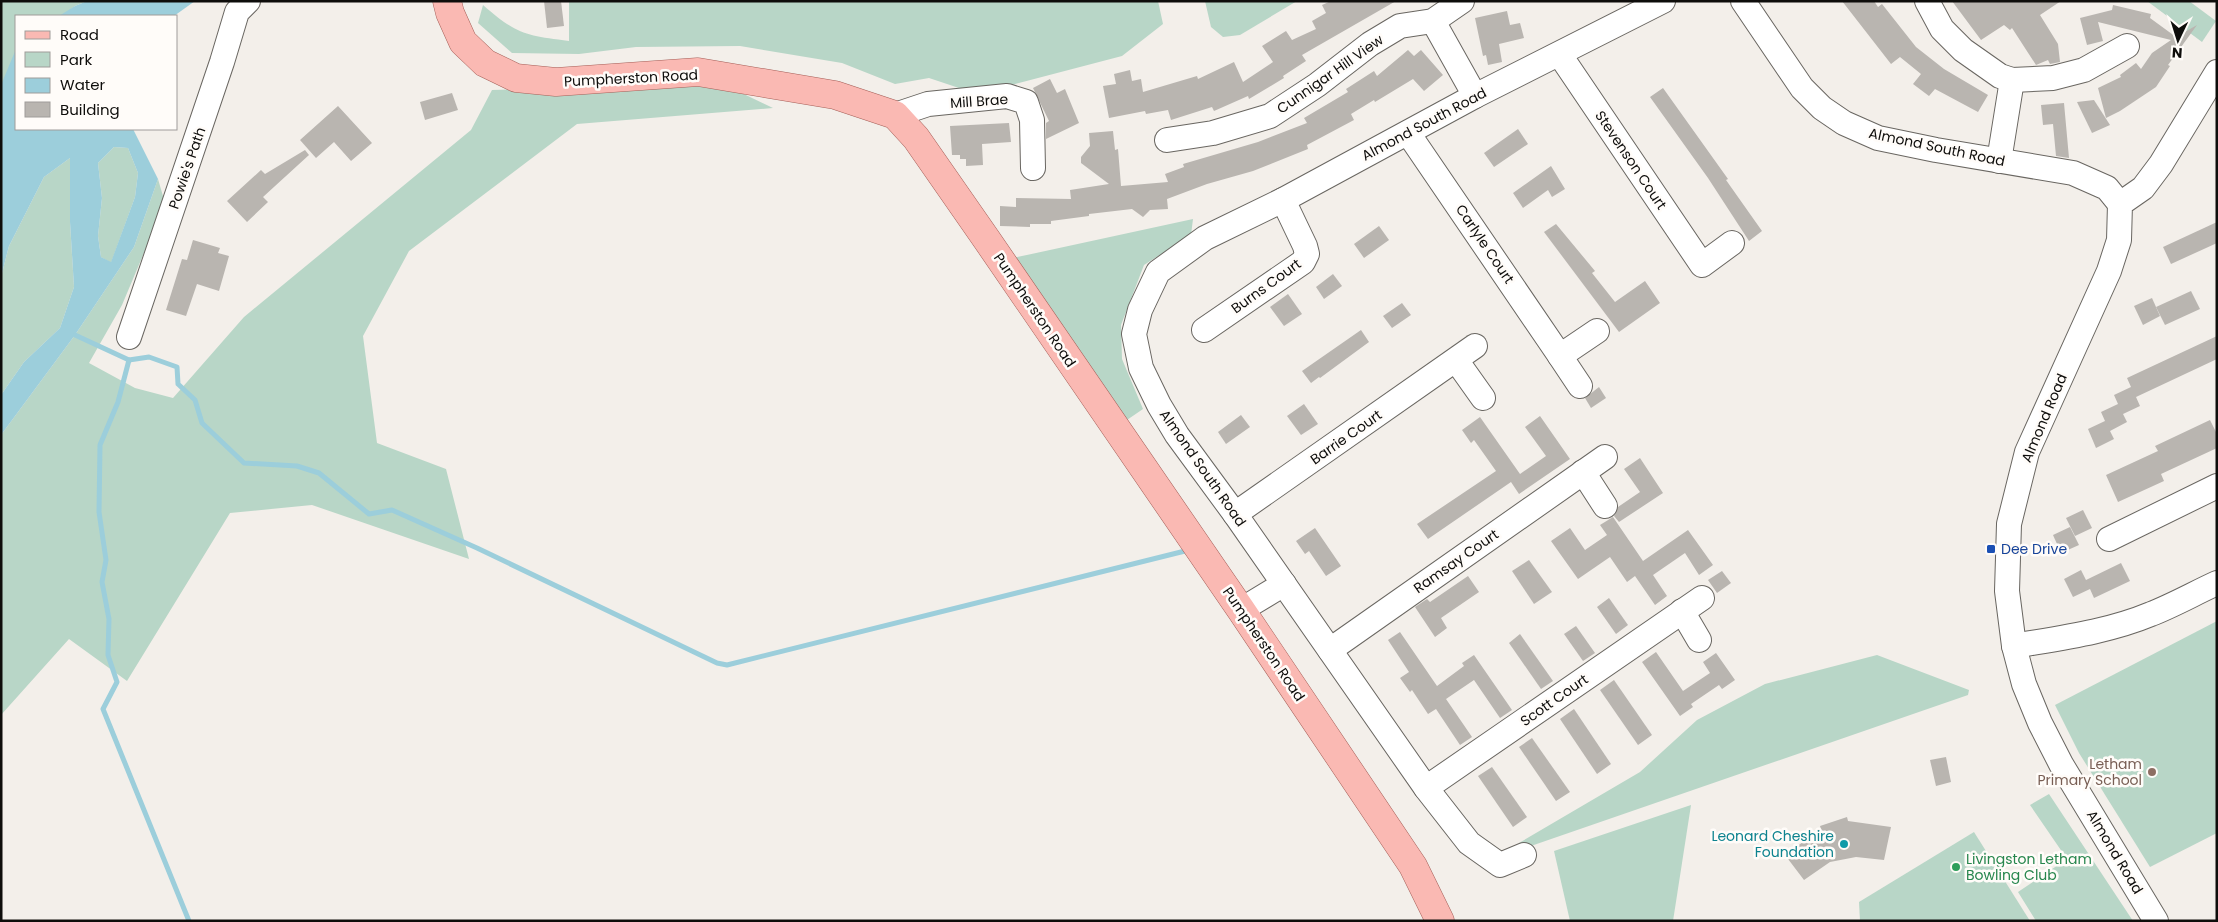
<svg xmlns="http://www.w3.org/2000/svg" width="2218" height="922" font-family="Poppins,sans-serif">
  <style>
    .green { fill: #b8d6c7 }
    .water { fill: #9ccedb; fill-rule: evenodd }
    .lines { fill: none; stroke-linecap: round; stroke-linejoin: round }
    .stream { stroke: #9ccedb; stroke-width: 5 }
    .building { fill: #b9b5b0 }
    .minor-casing { stroke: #696661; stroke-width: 26 }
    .major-casing { stroke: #a55f58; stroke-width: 29 }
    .minor { stroke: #fff; stroke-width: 24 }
    .major { stroke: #fab9b3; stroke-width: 28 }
    .transit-dot { fill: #1a4fb4; stroke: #fffcf9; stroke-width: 2 }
    .education-dot { fill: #8d6e63; stroke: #fffcf9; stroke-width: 2 }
    .culture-dot { fill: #0f9aa8; stroke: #fffcf9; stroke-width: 2 }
    .leisure-dot { fill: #2e9e5b; stroke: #fffcf9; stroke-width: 2 }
    .labels { text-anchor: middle; stroke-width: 5; stroke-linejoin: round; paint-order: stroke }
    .street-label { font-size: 14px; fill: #0e0d0b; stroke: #fffcf9 }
    .transit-label { font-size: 14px; fill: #164399; stroke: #fffcf9; text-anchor: start }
    .education-label { font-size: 14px; fill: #785e54; stroke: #fffcf9; text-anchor: end }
    .culture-label { font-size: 14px; fill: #0d838f; stroke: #fffcf9; text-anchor: end }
    .leisure-label { font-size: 14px; fill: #27864d; stroke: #fffcf9; text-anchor: start }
  </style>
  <rect width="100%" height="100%" fill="#f3efea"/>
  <g class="green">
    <path d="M1 1H87L75 6 62 16H16V129L1 221Z"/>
    <path d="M569 1H1158L1163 24 1122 56 977 94 929 78 895 84 842 63 740 46 636 47 579 54 512 53 478 23 483 5C516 34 526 36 569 41Z"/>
    <path d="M1205 1H1297L1240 35 1223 37 1211 27Z"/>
    <path d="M2147 1H2189L2216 21 2202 42Z"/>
    <path d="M723 84 773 108 577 124 409 251 363 336 377 443 446 469 469 559 312 505 230 513 127 681 69 639 1 715V435L75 335 134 247 158 179 165 203 122 305 89 363 135 388 173 398 244 317 471 130 492 90Z"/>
    <path d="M114 147 128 148 138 173 135 197 111 263 101 257 98 236 102 198 98 163Z"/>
    <path d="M70 158V222L74 287 60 328 24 362 1 395V277L9 246 44 177Z"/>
    <path d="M1193 219 1191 235 1144 265 1121 325 1122 359 1143 409 1124 422 1013 258Z"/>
    <path d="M2217 621V833L2150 867 2079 753 2055 705Z"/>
    <path d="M1877 655 1969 690 1968 695 1528 847 1519 843 1640 772 1697 720 1765 684Z"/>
    <path d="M2049 794 2133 921H2036L2018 892 2067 859 2030 805Z"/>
    <path d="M1691 805 1673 921H1570L1554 851Z"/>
    <path d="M1974 832 2030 921H1860L1859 902Z"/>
  </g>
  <g class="water">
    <path d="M87 1H195L174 16H59L75 6Z"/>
    <path d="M16 49V129H133L158 179 134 247 75 335 1 435V395L24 362 60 328 74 287 70 222V158L44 177 9 246 1 277V85ZM114 147 128 148 138 173 135 197 111 262 101 257 98 236 102 198 98 163Z"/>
  </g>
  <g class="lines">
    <g class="stream">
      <path d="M75 335 129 360 149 357 177 367 178 384 195 400 202 423 244 463 297 466 319 473 369 514 392 510 477 548 717 663 727 665 1185 551"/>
      <path d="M129 360 118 402 100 445 99 512 106 560 102 582 109 619 108 655 117 682 103 709 189 921"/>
    </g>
  </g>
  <g class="building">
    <path d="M544 1H561L564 26 547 28Z"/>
    <path d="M1331 1H1396L1302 55 1306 61 1283 76 1284 78 1249 99 1248 96 1214 111 1212 107 1171 120 1168 110 1146 114 1145 111 1109 118 1103 86 1116 84 1114 74 1130 70 1132 81 1141 79 1143 92 1197 76 1198 79 1234 62 1243 82 1273 62 1262 46 1286 31 1292 40 1316 29 1312 21 1326 13 1322 5Z"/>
    <path d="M1842 1H1874L1878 7 1882 4 1916 47 1944 69 1988 95 1978 112 1935 89 1929 96 1913 84 1921 74 1900 57 1891 64Z"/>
    <path d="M1952 1H2061L2040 15 2058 44 2060 62 2050 64 2048 60 2036 65 2012 28 2010 30 2004 25 1981 40Z"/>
    <path d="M2113 5 2151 14 2150 18 2176 37 2197 25 2168 65 2170 66 2156 87 2120 111 2106 118 2098 88 2121 77 2120 75 2136 63 2141 69 2152 53 2171 40 2098 22 2103 41 2087 45 2080 18 2112 10Z"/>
    <path d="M1507 11 1510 25 1520 23 1524 38 1499 44 1502 62 1488 65 1486 55 1483 56 1475 18Z"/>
    <path d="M1408 50 1414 56 1421 50 1443 75 1424 91 1413 79 1375 102 1374 100 1351 114 1354 120 1307 145 1308 149 1253 171 1207 184 1167 199 1168 209 1150 210 1143 217 1132 209 1089 214V216L1051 221V224H1030V227L1000 226V206L1016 207V198L1071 199 1070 190 1109 184 1081 163V157L1090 146 1089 133 1113 131 1115 150 1118 149 1121 186 1168 182 1165 174 1184 167 1183 164 1258 142 1307 123 1304 118 1348 92 1346 89 1374 71 1377 76Z"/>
    <path d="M1050 79 1057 93 1065 89 1079 123 1046 139V123L1049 121 1033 88Z"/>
    <path d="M1663 88 1728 179 1726 180 1762 231 1749 241 1708 178 1650 97Z"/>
    <path d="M452 93 458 110 425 120 420 102Z"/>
    <path d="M2094 100 2110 125 2092 133 2077 102Z"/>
    <path d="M2064 103 2069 158 2056 156 2053 124 2043 125 2041 105Z"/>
    <path d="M338 106 372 143 351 161 334 142 316 158 300 140Z"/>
    <path d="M1009 123 1011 142 982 144 983 165 966 166V159H960V155H952L950 126Z"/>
    <path d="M1518 129 1528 144 1494 167 1484 153Z"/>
    <path d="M305 150 309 155 263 197 268 202 247 222 227 201 261 170 265 174Z"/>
    <path d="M1551 166 1565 189 1552 197 1548 190 1523 208 1513 193Z"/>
    <path d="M2217 222V243L2171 264 2163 247Z"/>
    <path d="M1556 224 1595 271 1592 273 1615 302 1645 281 1660 303 1619 332 1544 232Z"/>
    <path d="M1379 226 1389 240 1364 258 1354 244Z"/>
    <path d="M193 240 220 248 218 253 229 256 219 291 197 284 186 316 166 310 182 259 187 260Z"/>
    <path d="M1333 274 1342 286 1324 299 1316 287Z"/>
    <path d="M2191 291 2200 309 2165 325 2156 307Z"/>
    <path d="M1288 294 1302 314 1284 326 1270 307Z"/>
    <path d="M2152 298 2160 316 2143 325 2134 306Z"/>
    <path d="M1402 303 1411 315 1392 328 1383 316Z"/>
    <path d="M1361 330 1369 342 1320 378 1319 377 1311 383 1302 371Z"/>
    <path d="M2217 336V359L2136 397 2140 406 2123 414 2127 422 2110 431 2114 439 2096 448 2088 429 2105 421 2101 412 2118 404 2114 395 2131 387 2127 378Z"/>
    <path d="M1599 387 1606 398 1591 408 1585 398Z"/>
    <path d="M1304 404 1318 424 1301 435 1287 416Z"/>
    <path d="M1241 415 1250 427 1226 444 1218 432Z"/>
    <path d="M1540 416 1570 459 1519 494 1511 482 1428 539 1417 524 1496 471 1474 440 1471 443 1462 430 1480 417 1520 474 1546 456 1525 427Z"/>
    <path d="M2210 420 2217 434V448L2161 474 2164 481 2118 502 2106 475 2158 451 2155 446Z"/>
    <path d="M1640 458 1663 493 1619 522 1614 516 1618 507 1640 492 1624 469Z"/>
    <path d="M2083 510 2092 528 2075 536 2066 518Z"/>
    <path d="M1613 517 1643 561 1688 530 1713 565 1699 575 1685 553 1653 575 1667 596 1655 605 1635 576 1627 582 1610 557 1578 579 1551 541 1570 528 1585 550 1607 535 1600 525Z"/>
    <path d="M2070 527 2079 545 2061 553 2053 535Z"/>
    <path d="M1315 528 1341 566 1326 576 1309 551 1305 554 1296 541Z"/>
    <path d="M1529 560 1552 592 1534 604 1512 571Z"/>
    <path d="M2121 563 2130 581 2094 598 2090 589 2073 597 2064 579 2081 570 2086 580Z"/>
    <path d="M1722 571 1731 583 1717 593 1708 580Z"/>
    <path d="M1468 576 1479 592 1441 618 1447 628 1435 637 1415 607 1427 599 1430 602Z"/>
    <path d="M1609 598 1628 625 1616 634 1597 607Z"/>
    <path d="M1576 626 1595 653 1583 661 1564 634Z"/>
    <path d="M1400 632 1437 686 1464 666 1462 663 1474 655 1512 710 1500 718 1474 680 1446 699 1472 737 1460 745 1436 709 1428 714 1412 690 1410 692 1400 678 1409 672 1388 640Z"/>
    <path d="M1520 634 1553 681 1541 689 1509 643Z"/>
    <path d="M1656 652 1683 691 1710 673 1703 662 1716 653 1735 680 1722 689 1719 685 1691 704 1693 707 1680 716 1642 662Z"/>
    <path d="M1614 680 1652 735 1638 745 1600 690Z"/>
    <path d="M1574 709 1611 764 1597 774 1560 719Z"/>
    <path d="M1532 738 1570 792 1556 801 1519 747Z"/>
    <path d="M1946 757 1951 782 1936 786 1930 760Z"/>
    <path d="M1492 767 1527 817 1513 827 1478 776Z"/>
    <path d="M1847 817 1848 821 1891 827 1884 860 1856 857 1830 862 1804 880 1785 855 1821 829 1820 826Z"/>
  </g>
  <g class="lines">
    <g class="minor-casing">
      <g id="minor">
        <path d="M1743 1 1802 88 1822 108 1844 123 1878 138 1936 150 2073 173 2107 188 2120 204"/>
        <path d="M1927 1 1942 29 1963 50 2000 76 2012 80 2053 78 2084 70 2127 46"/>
        <path d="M1433 21 1475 96"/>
        <path d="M1560 55 1702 265 1732 243"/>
        <path d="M895 115 928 104 1007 96 1026 102 1032 120 1033 168"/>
        <path d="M1408 133 1560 356 1597 331"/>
        <path d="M1167 140 1213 133 1270 116 1317 85 1370 44 1400 26 1433 21 1462 1"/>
        <path d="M1999 161 2012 80"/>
        <path d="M1204 330 1303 262 1307 254 1305 246 1283 200"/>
        <path d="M129 337 222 62 237 12 248 1"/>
        <path d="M1560 356 1580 386"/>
        <path d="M1456 360 1483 398"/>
        <path d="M1583 472 1605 506"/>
        <path d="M1235 514 1475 346"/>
        <path d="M2109 539 2217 486"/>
        <path d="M1241 610 1284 584"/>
        <path d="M1682 611 1699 640"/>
        <path d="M2014 646C2060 638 2108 632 2151 614 2174 605 2195 593 2217 583"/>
        <path d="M1330 650 1605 457"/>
        <path d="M1426 788 1702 598"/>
        <path d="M1524 855 1500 865 1469 843 1426 788 1235 514 1177 435 1159 405 1141 368 1134 334 1140 310 1158 272 1205 238 1283 200 1475 96 1663 1"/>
        <path d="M2156 921 2061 764 2040 723 2024 684 2014 646 2007 591 2009 524 2027 452 2109 271 2119 240 2120 204 2143 188 2161 164 2217 72"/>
      </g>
    </g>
    <g class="major-casing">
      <path id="major" d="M447 1 450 13 463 42 485 63 516 78 556 82 698 72 835 95 895 115 916 138 987 240 1241 610 1413 866 1440 921"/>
    </g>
    <use href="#minor" class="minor"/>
    <use href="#major" class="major"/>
  </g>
  <rect class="transit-dot" x="1986" y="544" width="10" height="10" rx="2.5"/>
  <circle class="education-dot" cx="2152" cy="772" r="5"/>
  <circle class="culture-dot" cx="1844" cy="844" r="5"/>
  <circle class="leisure-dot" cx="1956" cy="867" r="5"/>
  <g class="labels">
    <g class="street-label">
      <text transform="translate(1330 74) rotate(-35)" y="5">Cunnigar Hill View</text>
      <text transform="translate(631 78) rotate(-3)" y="5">Pumpherston Road</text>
      <text transform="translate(979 101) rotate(-4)" y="5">Mill Brae</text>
      <text transform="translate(1424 124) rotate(-28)" y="5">Almond South Road</text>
      <text transform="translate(1937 147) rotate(12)" y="5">Almond South Road</text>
      <text transform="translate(1631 160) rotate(56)" y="5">Stevenson Court</text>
      <text transform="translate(187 168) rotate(-71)" y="5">Powie's Path</text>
      <text transform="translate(1485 244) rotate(56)" y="5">Carlyle Court</text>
      <text transform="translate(1266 286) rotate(-36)" y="5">Burns Court</text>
      <text transform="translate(1035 310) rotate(56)" y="5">Pumpherston Road</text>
      <text transform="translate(2044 418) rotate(-67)" y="5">Almond Road</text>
      <text transform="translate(1346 437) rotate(-35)" y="5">Barrie Court</text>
      <text transform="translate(1203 468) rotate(55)" y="5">Almond South Road</text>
      <text transform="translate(1456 561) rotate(-35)" y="5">Ramsay Court</text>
      <text transform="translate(1264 644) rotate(56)" y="5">Pumpherston Road</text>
      <text transform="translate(1554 700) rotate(-35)" y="5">Scott Court</text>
      <text transform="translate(2115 852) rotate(59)" y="5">Almond Road</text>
    </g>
    <g class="transit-label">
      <text x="2001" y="554">Dee Drive</text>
    </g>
    <g class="education-label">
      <text x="2142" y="769">Letham<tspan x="2142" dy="16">Primary School</tspan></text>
    </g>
    <g class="culture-label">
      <text x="1834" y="841">Leonard Cheshire<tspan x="1834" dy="16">Foundation</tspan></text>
    </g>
    <g class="leisure-label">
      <text x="1966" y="864">Livingston Letham<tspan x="1966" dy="16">Bowling Club</tspan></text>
    </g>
  </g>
  <rect width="2218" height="922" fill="none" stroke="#0e0d0b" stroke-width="5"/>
  <rect x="15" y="15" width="162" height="115" fill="#fffcf9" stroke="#9f9c9a"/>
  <rect x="25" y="31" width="25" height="8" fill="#fab9b3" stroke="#9f9c9a"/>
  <text x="60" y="40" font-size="15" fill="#0e0d0b">Road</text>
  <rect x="25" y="52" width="25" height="15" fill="#b8d6c7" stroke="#9f9c9a"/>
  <text x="60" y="65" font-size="15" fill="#0e0d0b">Park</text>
  <rect x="25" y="78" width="25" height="15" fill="#9ccedb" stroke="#9f9c9a"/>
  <text x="60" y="90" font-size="15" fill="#0e0d0b">Water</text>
  <rect x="25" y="102" width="25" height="15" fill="#b9b5b0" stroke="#9f9c9a"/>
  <text x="60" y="115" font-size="15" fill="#0e0d0b">Building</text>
  <g transform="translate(2178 40) rotate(184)" stroke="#fffcf9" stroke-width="4" paint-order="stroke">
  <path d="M0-4L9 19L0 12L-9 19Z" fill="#0e0d0b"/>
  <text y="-8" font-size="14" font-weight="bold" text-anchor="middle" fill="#0e0d0b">N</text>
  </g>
</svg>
